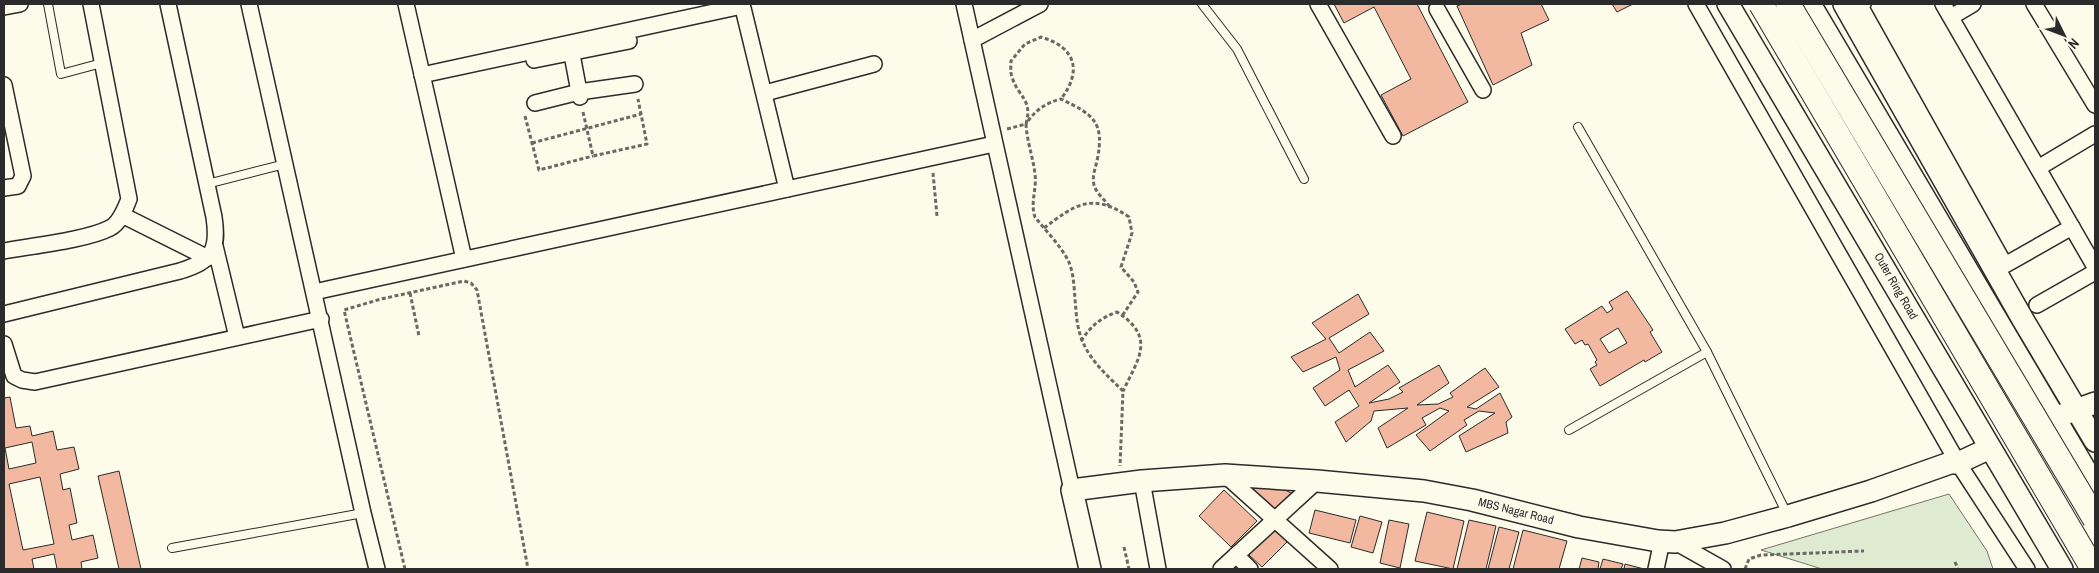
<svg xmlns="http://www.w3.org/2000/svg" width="2099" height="573" font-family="'Archivo Narrow',sans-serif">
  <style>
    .green { fill: #deebd1; stroke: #74746e }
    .building { fill: #f2b8a0; stroke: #2b2b2b; fill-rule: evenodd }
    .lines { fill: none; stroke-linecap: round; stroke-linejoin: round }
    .lane-casing { stroke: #2b2b2b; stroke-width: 10 }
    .street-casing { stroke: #2b2b2b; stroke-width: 18 }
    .secondary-casing { stroke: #2b2b2b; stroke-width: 24 }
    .path { stroke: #6a6964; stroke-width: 3; stroke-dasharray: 4 2.5; stroke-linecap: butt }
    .lane { stroke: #fdfbea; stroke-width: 8 }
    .street { stroke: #fdfbea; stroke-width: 15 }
    .secondary { stroke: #fdfbea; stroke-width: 21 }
    .primary-bridge-casing { stroke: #2b2b2b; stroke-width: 26; stroke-linecap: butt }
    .primary-bridge { stroke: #fdfbea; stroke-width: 24 }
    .labels { text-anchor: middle; stroke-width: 4; stroke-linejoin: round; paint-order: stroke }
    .street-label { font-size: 12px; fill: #2b2b2b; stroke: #fdfbea }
  </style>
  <rect width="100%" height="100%" fill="#fdfbea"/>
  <path class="green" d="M1949 494 1987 551 1993 569H1822L1761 550Z"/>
  <g class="building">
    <path d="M1334 4H1417L1468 102 1403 136 1381 95 1411 79 1374 7 1344 23Z"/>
    <path d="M1462 4H1541L1549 20 1521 33 1532 65 1493 85 1457 6Z"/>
    <path d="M1612 4H1633L1617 12Z"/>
    <path d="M1627 291 1653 330 1650 332 1662 352 1645 362 1644 360 1600 386 1590 369 1597 365 1595 362 1597 360 1588 344 1585 345 1582 340 1575 344 1565 329 1602 306 1607 313 1613 309 1609 302ZM1618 328 1627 343 1609 353 1600 339Z"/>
    <path d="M1358 294 1369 314 1329 338 1339 353 1370 332 1384 351 1348 370 1355 387 1388 365 1400 382 1369 403 1389 399 1403 392 1399 388 1439 365 1449 383 1417 405 1438 404 1453 397 1450 393 1485 368 1499 387 1467 407 1476 409 1500 393 1512 417 1506 422 1508 433 1466 452 1459 436 1495 413 1479 411 1464 420 1467 425 1430 451 1416 435 1449 411 1440 408 1422 418 1426 425 1387 448 1378 428 1408 408 1374 411 1371 421 1346 442 1335 422 1359 406 1349 390 1325 406 1313 388 1340 370 1336 357 1303 372 1291 357 1326 339 1312 323Z"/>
    <path d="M10 397 16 428 30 426 32 436 53 431 57 450 74 447 79 469 60 474 63 490 70 488 77 523 69 525 72 540 93 535 98 558 81 562 82 569H57L54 554 32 559 34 569H4V398ZM32 442 36 463 9 469 5 448ZM40 477 54 544 23 550 9 484Z"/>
    <path d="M119 471 141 569H119L98 476Z"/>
    <path d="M1262 478 1293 494 1274 515 1250 493Z"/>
    <path d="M1224 490 1257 521 1231 547 1199 516Z"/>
    <path d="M1315 510 1356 520 1350 543 1309 533Z"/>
    <path d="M1427 512 1464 521 1453 569 1415 561Z"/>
    <path d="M1360 516 1382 522 1373 553 1351 547Z"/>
    <path d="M1389 520 1409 524 1400 568 1380 563Z"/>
    <path d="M1469 520 1496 526 1486 569H1457Z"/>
    <path d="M1499 527 1519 532 1509 569H1488Z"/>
    <path d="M1274 529 1287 542 1262 567 1249 555Z"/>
    <path d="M1523 530 1567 541 1559 569H1513Z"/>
    <path d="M1582 558 1599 562 1598 569H1579Z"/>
    <path d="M1603 559 1623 564 1621 569H1600Z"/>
    <path d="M1625 564 1644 569H1624Z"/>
  </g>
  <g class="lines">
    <g class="lane-casing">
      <g id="lane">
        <path d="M48 4 61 74 102 63"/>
        <path d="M1202 4 1237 49 1304 179"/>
        <path d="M1578 127 1707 352 1787 514"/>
        <path d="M207 184 285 164"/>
        <path d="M1569 430 1707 352"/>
        <path d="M172 548 363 513"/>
      </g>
    </g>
    <g class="street-casing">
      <g id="street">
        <path d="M249 4 363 513 377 569"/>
        <path d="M406 4 464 259"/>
        <path d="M742 4 787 189"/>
        <path d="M964 4 1072 490"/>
        <path d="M1318 4 1393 136"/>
        <path d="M1696 4 1958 463 2027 569"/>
        <path d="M1863 4 1860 6 2005 265 2072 227"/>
        <path d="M1943 4 2095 267"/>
        <path d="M2034 4 2095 105"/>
        <path d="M4 7 20 4"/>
        <path d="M1437 9 1483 90"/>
        <path d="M1951 17 1973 4"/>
        <path d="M972 40 1040 4"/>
        <path d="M570 44 580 97"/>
        <path d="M534 60 629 41"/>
        <path d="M422 75 742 6"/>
        <path d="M4 85 23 176 18 186 4 188"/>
        <path d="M765 93 874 64"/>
        <path d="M535 103 579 92 635 84"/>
        <path d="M2038 168 2095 134"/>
        <path d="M122 215 208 258"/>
        <path d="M215 246 237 337"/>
        <path d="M4 251C31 246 87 240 110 228 120 223 125 209 129 199L91 4"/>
        <path d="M314 292 994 144"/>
        <path d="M2037 305 2095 272"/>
        <path d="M4 314 180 271C212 261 219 251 214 217L168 4"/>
        <path d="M4 344 14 376 22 380 35 382 321 319"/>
        <path d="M1225 475 1330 569"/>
        <path d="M1142 481 1158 569"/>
        <path d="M1675 542 1723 569"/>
        <path d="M1236 555 1250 569"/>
        <path d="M1221 569 1317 481"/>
        <path d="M1656 569 1662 541"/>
      </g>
    </g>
    <g class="secondary-casing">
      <g id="secondary">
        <path d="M1728 4 2062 569"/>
        <path d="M1810 4 2095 486"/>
        <path d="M1844 4 2022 318 2095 441"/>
        <path d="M2062 415 2095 403"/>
        <path d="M1090 569 1072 490 1142 481 1225 475 1317 481 1424 491 1472 500 1579 527 1658 541 1675 542 1725 533 1788 516 1871 491 1950 463H1958L1990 448"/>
      </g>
    </g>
    <g class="path">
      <path d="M583 112 593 156 647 144 638 99"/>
      <path d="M525 116 539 170 593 156"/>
      <path d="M1028 121C1037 109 1046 103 1061 99 1094 115 1105 122 1097 161 1095 169 1092 177 1094 185 1096 193 1105 200 1110 207"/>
      <path d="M1026 124C1033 99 1018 97 1012 77 1010 72 1011 66 1011 61L1025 44 1041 37C1075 47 1083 70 1061 99"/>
      <path d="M1007 129 1026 124C1027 142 1033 157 1035 174 1037 189 1030 203 1035 217 1046 231 1060 245 1068 260 1075 275 1074 294 1076 310 1078 349 1096 365 1123 391L1120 466"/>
      <path d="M532 143 641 114"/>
      <path d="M933 173 937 216"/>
      <path d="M1044 228C1076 204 1092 192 1129 217L1132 233 1121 267 1134 282 1138 292 1122 316"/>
      <path d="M410 293 419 336"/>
      <path d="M1081 341C1091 326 1100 318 1117 312 1156 337 1139 358 1123 391"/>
      <path d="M1124 547 1129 569"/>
      <path d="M1955 562 1958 569"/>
      <path d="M405 569 344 310 381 299 464 281 471 283 477 290 528 569"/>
      <path d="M1745 569 1749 559 1761 555 1864 551"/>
    </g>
    <use href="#lane" class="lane"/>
    <use href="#street" class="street"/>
    <use href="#secondary" class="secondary"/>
    <g class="primary-bridge-casing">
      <g id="primary-bridge">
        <path d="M1761 4 2093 569"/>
        <path d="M1788 4 2095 519"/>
      </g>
    </g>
    <use href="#primary-bridge" class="primary-bridge"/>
  </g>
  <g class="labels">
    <g class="street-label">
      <text transform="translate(1896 286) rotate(60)" y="4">Outer Ring Road</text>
      <text transform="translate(1516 511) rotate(14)" y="4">MBS Nagar Road</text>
    </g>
  </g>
  <rect width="2099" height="573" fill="none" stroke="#2b2b2b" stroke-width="10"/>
  <g transform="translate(2064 35) rotate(132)" stroke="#fdfbea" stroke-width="4" paint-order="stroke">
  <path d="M0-4L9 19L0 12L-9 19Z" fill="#2b2b2b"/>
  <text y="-8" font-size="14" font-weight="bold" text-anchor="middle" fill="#2b2b2b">N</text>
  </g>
</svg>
